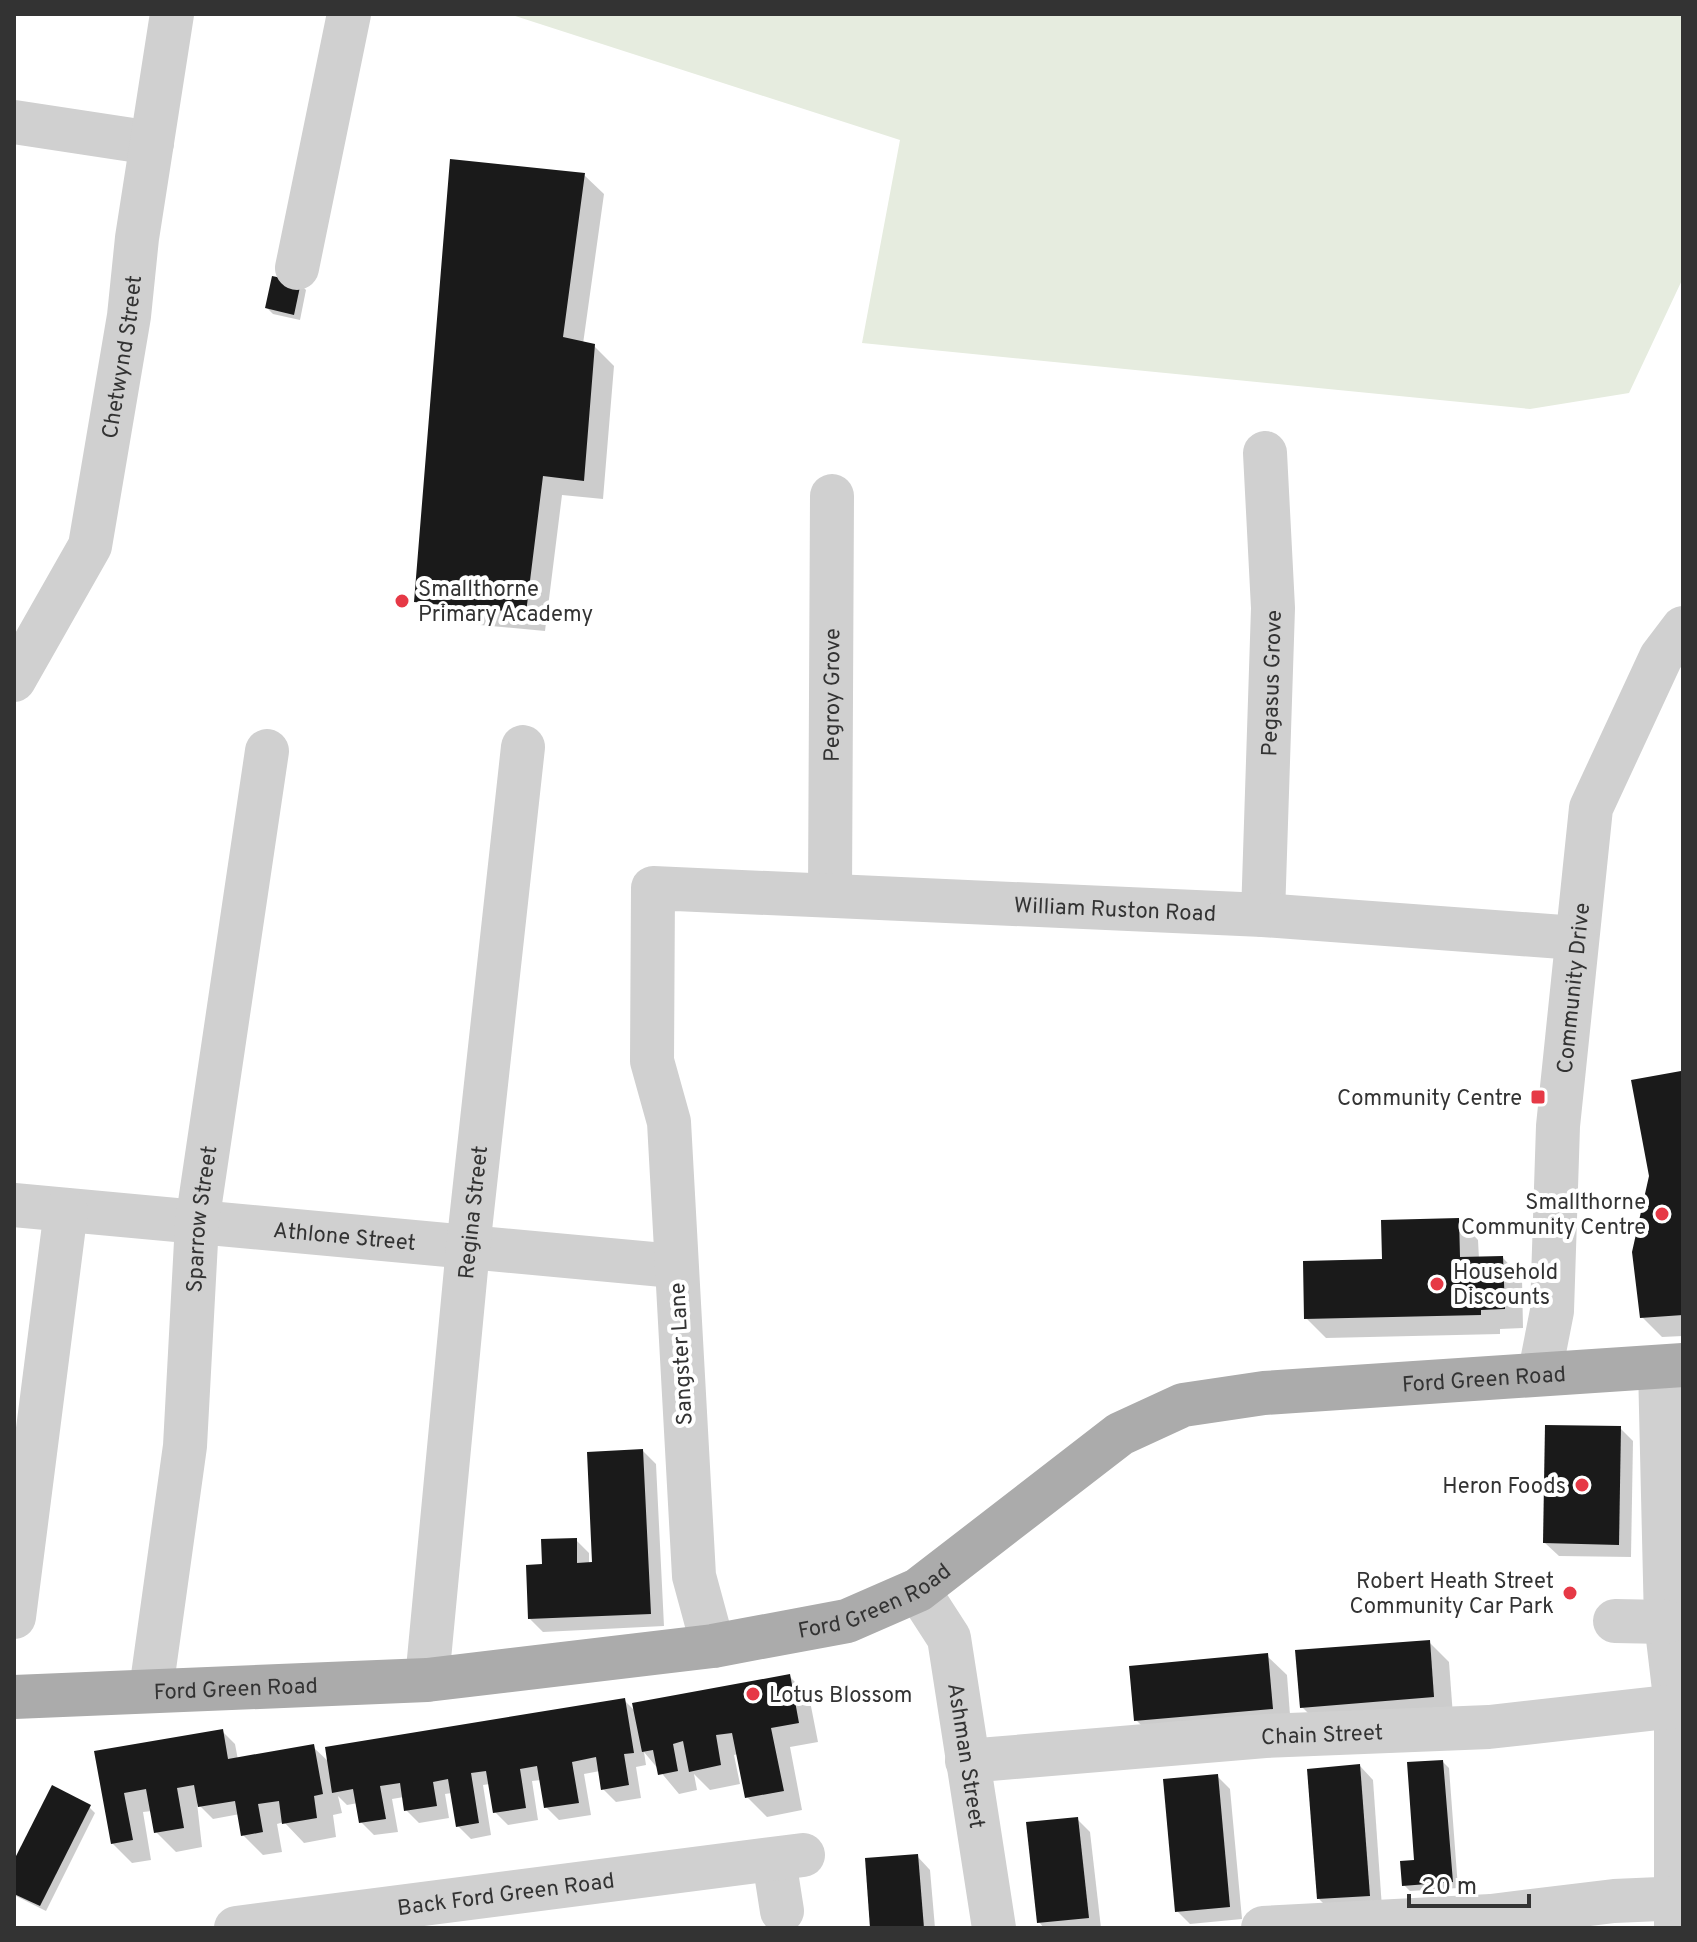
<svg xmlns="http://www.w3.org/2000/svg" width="1697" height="1942" font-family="Overpass,sans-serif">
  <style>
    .green { fill: #e6ecdf }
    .shadow { fill: #0003 }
    .building { fill: #1a1a1a }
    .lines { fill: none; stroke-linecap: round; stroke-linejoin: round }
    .minor { stroke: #d0d0d0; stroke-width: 44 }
    .major { stroke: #ababab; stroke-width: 44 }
    .poi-dot { fill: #e63946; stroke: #fff; stroke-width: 3 }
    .labels { text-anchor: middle; stroke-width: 8; stroke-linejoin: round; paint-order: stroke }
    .street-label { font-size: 22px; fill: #333; stroke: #fff }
    .poi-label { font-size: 22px; fill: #333; stroke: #fff; text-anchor: end }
  </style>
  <rect width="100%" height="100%" fill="#fff"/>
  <path class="green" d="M509 14H1683V278L1629 393 1530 409 862 343 900 140Z"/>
  <g class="shadow">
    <path d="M584 175 604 194 583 344 594 346 614 366 603 499 562 495 545 631 436 621 416 601Z"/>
    <path d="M300 284 306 290 300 320 273 314 267 308Z"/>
    <path d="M1680 1073 1683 1336 1662 1337 1642 1317Z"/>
    <path d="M1459 1220 1478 1240 1479 1259 1503 1258 1522 1278 1523 1328 1500 1329V1334L1326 1338 1306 1318 1384 1261Z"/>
    <path d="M1620 1428 1633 1441 1631 1557 1559 1556 1545 1543Z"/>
    <path d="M643 1451 656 1464 664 1626 543 1632 530 1619 545 1566 576 1540 589 1553V1564L594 1563Z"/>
    <path d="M1429 1642 1449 1662 1453 1716 1321 1726 1302 1707Z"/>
    <path d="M1267 1656 1287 1675 1291 1728 1156 1740 1136 1720Z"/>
    <path d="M789 1676 809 1696 818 1742 790 1747 802 1810 767 1817 747 1797 738 1754 734 1755 740 1784 710 1790 694 1774 697 1790 679 1794 644 1752 646 1765 636 1767 641 1798 616 1802 603 1789 600 1771 584 1774 591 1815 559 1820 546 1807 541 1780 532 1781 538 1820 508 1825 495 1812 490 1784 483 1785 491 1835 471 1839 458 1826 452 1793 445 1794 449 1818 419 1823 406 1810 404 1797 392 1799 398 1832 374 1835 361 1822 358 1803 347 1805 338 1796 342 1813 333 1815 336 1837 304 1843 284 1822 277 1824 282 1852 263 1855 243 1835 240 1814 213 1819 197 1803 202 1847 176 1852 156 1832 152 1811 143 1812 151 1860 132 1863 112 1843 96 1752 222 1731 235 1744 238 1760 313 1747 329 1762 624 1700 636 1712Z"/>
    <path d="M1443 1762 1449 1768 1458 1888 1410 1891 1404 1885 1417 1861Z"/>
    <path d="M1360 1766 1373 1780 1382 1908 1332 1912 1319 1899Z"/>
    <path d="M1217 1776 1230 1789 1242 1919 1190 1924 1177 1911Z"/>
    <path d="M89 1807 95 1813 46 1911 14 1895V1864Z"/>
    <path d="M1077 1819 1090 1832 1101 1928H1044L1039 1922Z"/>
    <path d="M917 1856 930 1870 935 1928H872Z"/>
  </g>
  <g class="building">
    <path d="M450 159 585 173 563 337 595 344 584 481 543 476 526 613 414 602Z"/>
    <path d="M272 276 301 282 294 315 265 308Z"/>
    <path d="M1681 1071 1683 1315 1640 1318 1632 1252 1649 1176 1631 1080Z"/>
    <path d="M1459 1218 1460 1257 1503 1256 1505 1309 1481 1310V1315L1304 1319 1303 1261 1382 1259 1381 1220Z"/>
    <path d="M1545 1425 1621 1426 1619 1545 1543 1543Z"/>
    <path d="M643 1449 651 1614 528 1619 526 1565 542 1564 541 1539 577 1538V1563L592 1562 587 1452Z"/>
    <path d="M1430 1640 1434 1697 1300 1708 1295 1650Z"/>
    <path d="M1268 1653 1273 1709 1134 1721 1129 1666Z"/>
    <path d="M790 1674 799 1723 771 1728 784 1791 745 1798 732 1733 716 1735 721 1765 689 1772 683 1741 673 1744 678 1771 658 1775 653 1750 642 1752 632 1703Z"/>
    <path d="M625 1698 634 1753 624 1754 629 1785 601 1790 596 1757 572 1762 579 1803 544 1808 537 1766 520 1769 526 1808 493 1813 486 1771 471 1773 479 1823 456 1827 448 1779 433 1782 437 1806 404 1811 400 1783 380 1786 386 1819 359 1823 353 1789 332 1793 325 1747Z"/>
    <path d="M223 1729 228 1759 314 1744 323 1794 314 1796 317 1818 282 1824 279 1801 258 1804 263 1832 241 1836 235 1801 198 1807 194 1785 177 1788 184 1828 154 1833 146 1789 124 1793 133 1840 111 1844 94 1751Z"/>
    <path d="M1443 1760 1453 1882 1402 1886 1400 1861 1414 1860 1407 1762Z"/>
    <path d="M1360 1764 1370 1896 1317 1899 1307 1769Z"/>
    <path d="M1218 1774 1230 1907 1175 1912 1163 1779Z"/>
    <path d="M52 1785 91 1805 40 1906 14 1894V1860Z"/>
    <path d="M1078 1817 1089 1918 1037 1923 1026 1822Z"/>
    <path d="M918 1854 924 1928H870L865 1858Z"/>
  </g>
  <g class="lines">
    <g class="minor">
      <path d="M14 122 152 143"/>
      <path d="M297 268 349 14"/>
      <path id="s1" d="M14 680 90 546 129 316 137 238 172 14"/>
      <path id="s2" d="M830 895 832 496"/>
      <path id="s3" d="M1263 915 1273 608 1265 453"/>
      <path id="s4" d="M14 1205 674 1266"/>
      <path d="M1660 1367 1666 1622 1676 1706V1928"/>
      <path id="s5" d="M1540 1372 1552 1311 1558 1126 1591 808 1661 657 1683 628"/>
      <path id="s6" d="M918 1590 949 1638 994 1928"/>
      <path d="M14 1617 66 1210"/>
      <path d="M1615 1621 1666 1622"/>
      <path id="s7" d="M713 1646 694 1576 669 1122 652 1061 653 888 1263 915 1576 938"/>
      <path id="s8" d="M427 1680 468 1248 523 747"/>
      <path id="s9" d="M151 1690 185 1446 197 1223 267 751"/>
      <path id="s10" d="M967 1761 1265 1736 1489 1727 1676 1706"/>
      <path d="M774 1860 782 1911"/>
      <path id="s11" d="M236 1928 803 1855"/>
      <path d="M1263 1928 1491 1916 1614 1901 1683 1898"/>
    </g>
    <path class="major" id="s12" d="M14 1697 427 1680 713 1646 847 1621 918 1590 1120 1434 1183 1405 1264 1393 1683 1365"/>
  </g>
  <g class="poi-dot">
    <circle cx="402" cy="601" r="8"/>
    <rect x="1530" y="1089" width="16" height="16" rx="4"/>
    <circle cx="1662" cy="1214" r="8"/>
    <circle cx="1437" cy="1284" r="8"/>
    <circle cx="1582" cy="1485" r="8"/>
    <circle cx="1570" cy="1593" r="8"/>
    <circle cx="753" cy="1694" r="8"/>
  </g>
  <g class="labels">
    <g class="street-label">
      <text dy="8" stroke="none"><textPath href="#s1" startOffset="346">Chetwynd Street</textPath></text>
      <text dy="8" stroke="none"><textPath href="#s3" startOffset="232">Pegasus Grove</textPath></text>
      <text dy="8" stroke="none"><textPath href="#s2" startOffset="200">Pegroy Grove</textPath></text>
      <text dy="8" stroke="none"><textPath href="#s7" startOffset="1226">William Ruston Road</textPath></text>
      <text dy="8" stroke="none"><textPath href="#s5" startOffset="386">Community Drive</textPath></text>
      <text dy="8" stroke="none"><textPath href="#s8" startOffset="470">Regina Street</textPath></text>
      <text dy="8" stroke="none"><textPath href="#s9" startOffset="474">Sparrow Street</textPath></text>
      <text dy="8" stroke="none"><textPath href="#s4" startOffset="332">Athlone Street</textPath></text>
      <text transform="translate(680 1354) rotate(-93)" y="8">Sangster Lane</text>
      <text dy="8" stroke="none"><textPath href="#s12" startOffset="1542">Ford Green Road</textPath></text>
      <text dy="8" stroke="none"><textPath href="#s12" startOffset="870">Ford Green Road</textPath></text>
      <text dy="8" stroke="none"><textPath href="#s12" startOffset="222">Ford Green Road</textPath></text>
      <text dy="8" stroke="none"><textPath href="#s10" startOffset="356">Chain Street</textPath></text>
      <text dy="8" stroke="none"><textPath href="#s6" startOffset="176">Ashman Street</textPath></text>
      <text dy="8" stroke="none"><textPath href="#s11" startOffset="272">Back Ford Green Road</textPath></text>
    </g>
    <g class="poi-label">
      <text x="418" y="596" text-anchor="start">Smallthorne<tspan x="418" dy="25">Primary Academy</tspan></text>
      <text x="1522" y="1105">Community Centre</text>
      <text x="1646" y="1209">Smallthorne<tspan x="1646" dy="25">Community Centre</tspan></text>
      <text x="1453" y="1279" text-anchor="start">Household<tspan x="1453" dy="25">Discounts</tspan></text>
      <text x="1566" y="1493">Heron Foods</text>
      <text x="1554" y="1588">Robert Heath Street<tspan x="1554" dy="25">Community Car Park</tspan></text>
      <text x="769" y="1702" text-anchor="start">Lotus Blossom</text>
    </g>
  </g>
  <rect width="1697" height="1942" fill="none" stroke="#333333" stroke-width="32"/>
  <path d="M1409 1894v12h120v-12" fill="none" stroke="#333333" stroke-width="4"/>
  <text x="1421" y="1894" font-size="24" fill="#333333" stroke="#ffffff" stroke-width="6" paint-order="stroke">20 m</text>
</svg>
